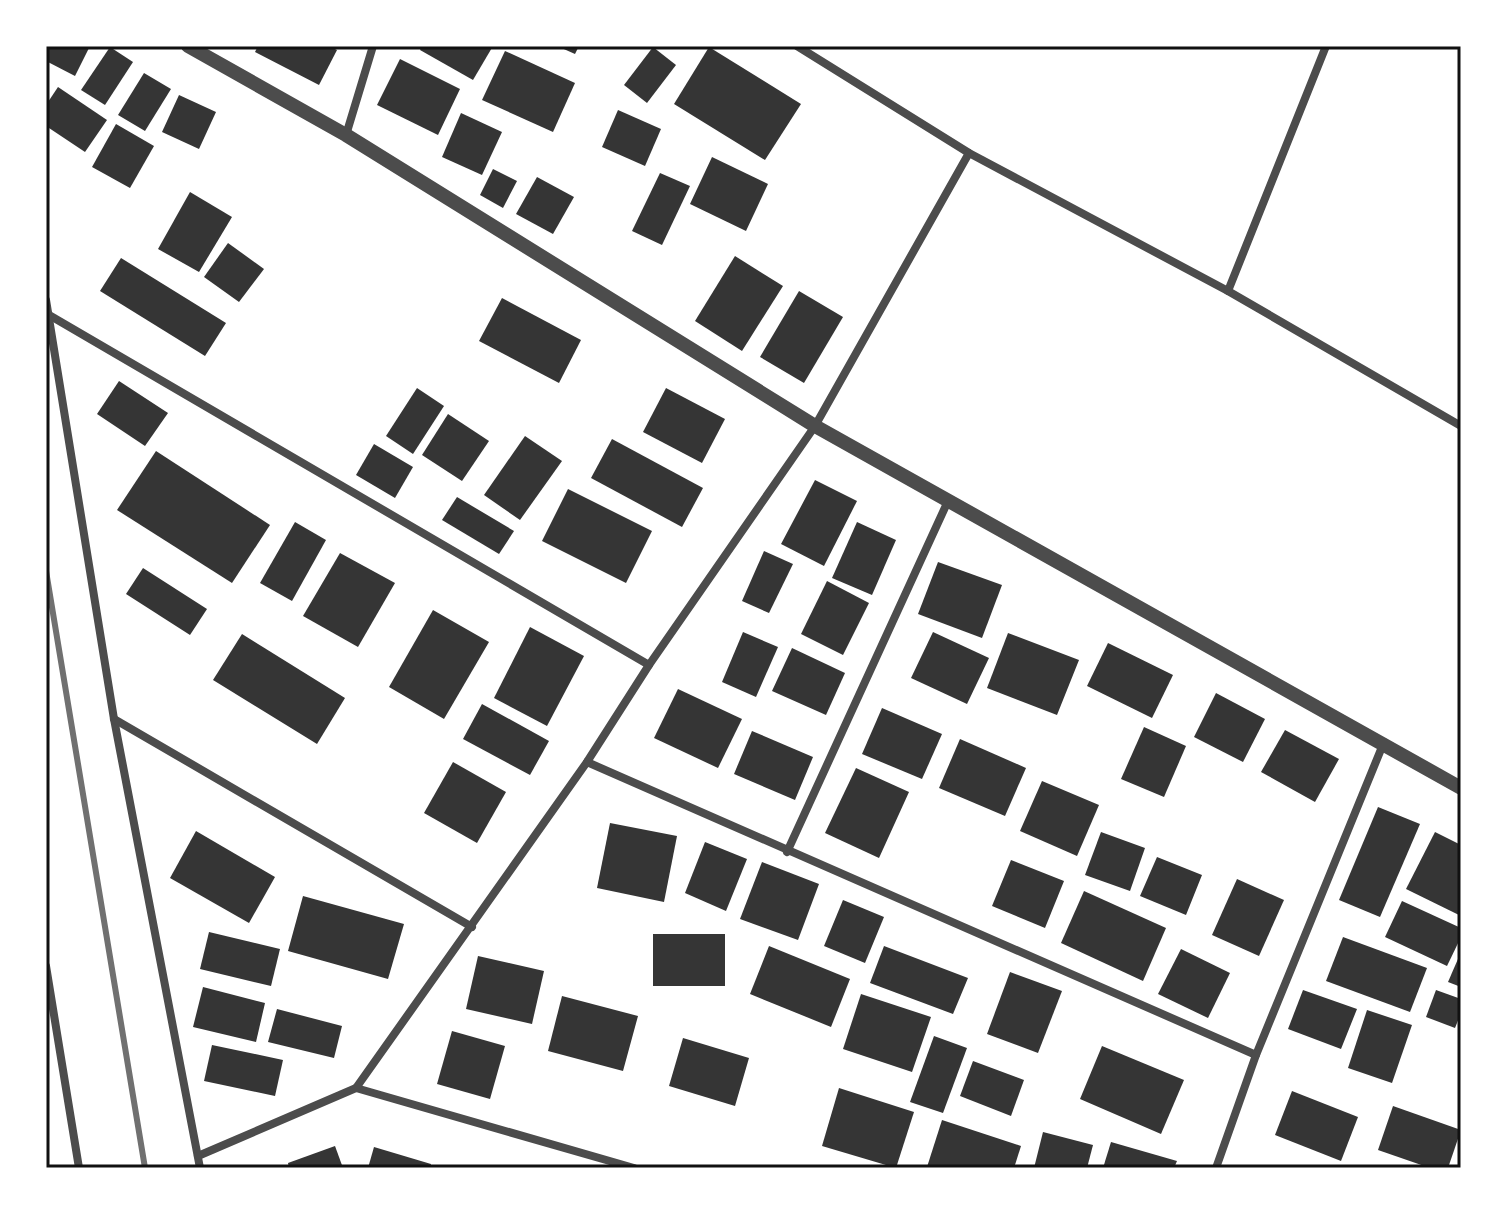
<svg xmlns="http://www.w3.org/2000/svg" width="1507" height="1214" font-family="'PT Sans',sans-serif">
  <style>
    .building { fill: #353535 }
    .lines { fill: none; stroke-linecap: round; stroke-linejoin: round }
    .minor { stroke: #4c4c4c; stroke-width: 8 }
    .tertiary { stroke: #4c4c4c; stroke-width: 14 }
    .rail { stroke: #707070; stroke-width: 6 }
    .neatline { fill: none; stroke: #111; stroke-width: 3 }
  </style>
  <rect width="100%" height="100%" fill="#fff"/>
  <g class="building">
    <path d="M46 46H90L75 76 46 61Z"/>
    <path d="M258 46H329L337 50 319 85 255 52Z"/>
    <path d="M422 46H493L473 80 420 50Z"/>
    <path d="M557 46H579L575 54Z"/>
    <path d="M110 47 133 62 105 105 81 90Z"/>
    <path d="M653 47 676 65 647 103 624 85Z"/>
    <path d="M709 47 801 104 765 160 674 104Z"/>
    <path d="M505 51 575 83 553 132 482 100Z"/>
    <path d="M400 59 460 89 438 135 377 105Z"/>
    <path d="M144 73 171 89 145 131 118 115Z"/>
    <path d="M58 87 107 120 85 152 46 126V105Z"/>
    <path d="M179 95 216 112 199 149 162 132Z"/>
    <path d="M618 110 661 129 645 166 602 147Z"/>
    <path d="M461 113 502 132 482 175 442 157Z"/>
    <path d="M116 124 154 146 130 188 92 167Z"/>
    <path d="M712 157 768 184 746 231 690 204Z"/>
    <path d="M493 169 517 181 503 208 480 195Z"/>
    <path d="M660 173 690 186 662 245 632 231Z"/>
    <path d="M537 177 574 197 553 234 516 214Z"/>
    <path d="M190 192 232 217 199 272 158 249Z"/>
    <path d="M228 243 264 269 239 302 204 277Z"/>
    <path d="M735 256 783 286 742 351 695 321Z"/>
    <path d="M121 258 226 323 205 356 100 291Z"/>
    <path d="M799 291 843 317 804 383 760 357Z"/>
    <path d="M502 298 581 340 559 383 479 341Z"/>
    <path d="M119 381 168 413 145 446 97 414Z"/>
    <path d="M417 388 444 406 413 454 386 436Z"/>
    <path d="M666 388 725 419 702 463 643 432Z"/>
    <path d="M448 414 489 441 462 481 422 455Z"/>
    <path d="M525 436 562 461 520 520 484 495Z"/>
    <path d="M612 439 703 488 682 527 591 478Z"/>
    <path d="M374 444 413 467 395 498 356 475Z"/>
    <path d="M156 451 270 525 232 583 117 510Z"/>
    <path d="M815 480 857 501 824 566 781 544Z"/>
    <path d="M568 489 652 531 626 583 542 541Z"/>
    <path d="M457 497 514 531 499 554 442 520Z"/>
    <path d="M295 522 326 540 292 601 260 583Z"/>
    <path d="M857 522 896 540 872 595 832 578Z"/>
    <path d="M764 551 793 564 769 613 742 601Z"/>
    <path d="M340 553 395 583 358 647 303 616Z"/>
    <path d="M938 562 1002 585 982 638 918 614Z"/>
    <path d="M143 568 207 609 190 635 126 594Z"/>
    <path d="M827 581 869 603 843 655 801 634Z"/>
    <path d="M433 610 489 642 444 719 389 687Z"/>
    <path d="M530 627 584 656 547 726 494 698Z"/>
    <path d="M743 632 778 647 756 697 722 682Z"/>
    <path d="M933 632 989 658 967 704 911 678Z"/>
    <path d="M1008 633 1079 660 1057 715 987 688Z"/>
    <path d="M242 634 345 698 317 744 213 680Z"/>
    <path d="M1108 643 1173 675 1152 718 1087 686Z"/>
    <path d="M792 648 845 673 826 715 772 691Z"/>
    <path d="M678 689 742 719 718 768 654 738Z"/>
    <path d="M1216 693 1265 719 1243 762 1194 737Z"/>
    <path d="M482 704 549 741 530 775 463 739Z"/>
    <path d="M882 708 942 734 922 779 862 754Z"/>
    <path d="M1144 727 1186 746 1164 797 1121 779Z"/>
    <path d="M1285 730 1339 759 1315 802 1261 772Z"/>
    <path d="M752 731 813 757 795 800 734 774Z"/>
    <path d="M960 739 1026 768 1005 816 939 788Z"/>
    <path d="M453 762 506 792 477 843 424 813Z"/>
    <path d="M856 768 909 792 879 858 825 833Z"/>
    <path d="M1042 781 1099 805 1077 856 1020 831Z"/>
    <path d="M1378 807 1420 824 1380 917 1339 900Z"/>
    <path d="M610 823 677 836 664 902 597 888Z"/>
    <path d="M196 831 275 877 249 923 170 878Z"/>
    <path d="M1101 832 1145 848 1130 891 1085 875Z"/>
    <path d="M1435 832 1461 845V916L1406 889Z"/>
    <path d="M705 842 747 859 726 911 685 893Z"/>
    <path d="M1157 857 1202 875 1186 915 1140 896Z"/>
    <path d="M1011 860 1064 881 1045 928 992 906Z"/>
    <path d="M762 862 819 884 798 940 740 919Z"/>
    <path d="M1237 879 1284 900 1259 956 1212 935Z"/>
    <path d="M1084 891 1166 928 1143 981 1061 943Z"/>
    <path d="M303 896 404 924 388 979 288 951Z"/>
    <path d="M843 900 884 917 865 963 824 946Z"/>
    <path d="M1402 901 1461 928V937L1447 966 1385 937Z"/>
    <path d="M209 932 280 949 271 986 200 969Z"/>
    <rect x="653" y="934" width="72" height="52"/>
    <path d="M1343 937 1427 968 1410 1012 1326 981Z"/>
    <path d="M769 946 850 979 831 1027 750 994Z"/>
    <path d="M884 946 968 978 953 1014 870 983Z"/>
    <path d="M1181 949 1230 973 1208 1018 1158 994Z"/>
    <path d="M1461 952V987L1448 982Z"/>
    <path d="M478 956 544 971 532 1024 466 1009Z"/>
    <path d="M1010 972 1062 991 1038 1053 987 1034Z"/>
    <path d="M203 987 265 1003 256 1042 193 1027Z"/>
    <path d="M1303 990 1357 1009 1341 1049 1288 1029Z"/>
    <path d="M1436 990 1461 999V1013L1455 1028 1426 1017Z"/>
    <path d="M861 994 931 1017 912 1072 843 1049Z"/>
    <path d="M562 996 638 1016 623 1071 548 1051Z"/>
    <path d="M277 1009 342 1026 334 1058 268 1042Z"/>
    <path d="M1367 1010 1412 1025 1392 1083 1348 1068Z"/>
    <path d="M452 1031 505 1046 490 1099 437 1084Z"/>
    <path d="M934 1036 967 1048 943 1113 910 1102Z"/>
    <path d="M683 1038 749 1058 735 1106 669 1086Z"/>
    <path d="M212 1045 283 1060 275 1096 204 1081Z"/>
    <path d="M1102 1046 1184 1080 1161 1134 1080 1099Z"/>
    <path d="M973 1061 1024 1080 1011 1116 960 1096Z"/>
    <path d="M839 1088 914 1112 896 1168 822 1146Z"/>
    <path d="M1292 1091 1358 1117 1341 1161 1275 1135Z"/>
    <path d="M1393 1106 1461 1130 1448 1168H1430L1378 1150Z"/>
    <path d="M942 1120 1021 1146 1014 1168 927 1167Z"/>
    <path d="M1043 1132 1093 1145 1087 1168H1034Z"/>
    <path d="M1111 1142 1177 1161 1174 1168H1103Z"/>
    <path d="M335 1146 343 1168H289L288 1163Z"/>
    <path d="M374 1147 431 1164 430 1168H368Z"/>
  </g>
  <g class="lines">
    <g class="minor">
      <path d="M797 46 969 153 1228 291 1461 426"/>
      <path d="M346 135 373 46"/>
      <path d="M1228 291 1326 46"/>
      <path d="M46 300 114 719 200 1168"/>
      <path d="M49 315 649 665"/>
      <path d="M114 719 472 927"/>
      <path d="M587 762 1256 1055"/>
      <path d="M787 852 948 501"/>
      <path d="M46 966 79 1168"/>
      <path d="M356 1088 634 1168"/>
      <path d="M198 1156 356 1088 587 762 649 665 815 426 969 153"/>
      <path d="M1216 1168 1256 1055 1384 742"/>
    </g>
    <path class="tertiary" d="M188 46 346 135 815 426 1461 788"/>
    <path class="rail" d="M46 571 145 1168"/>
  </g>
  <rect width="1507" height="1214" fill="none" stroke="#ffffff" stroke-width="96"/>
  <rect x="48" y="48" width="1411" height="1118" class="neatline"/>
</svg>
